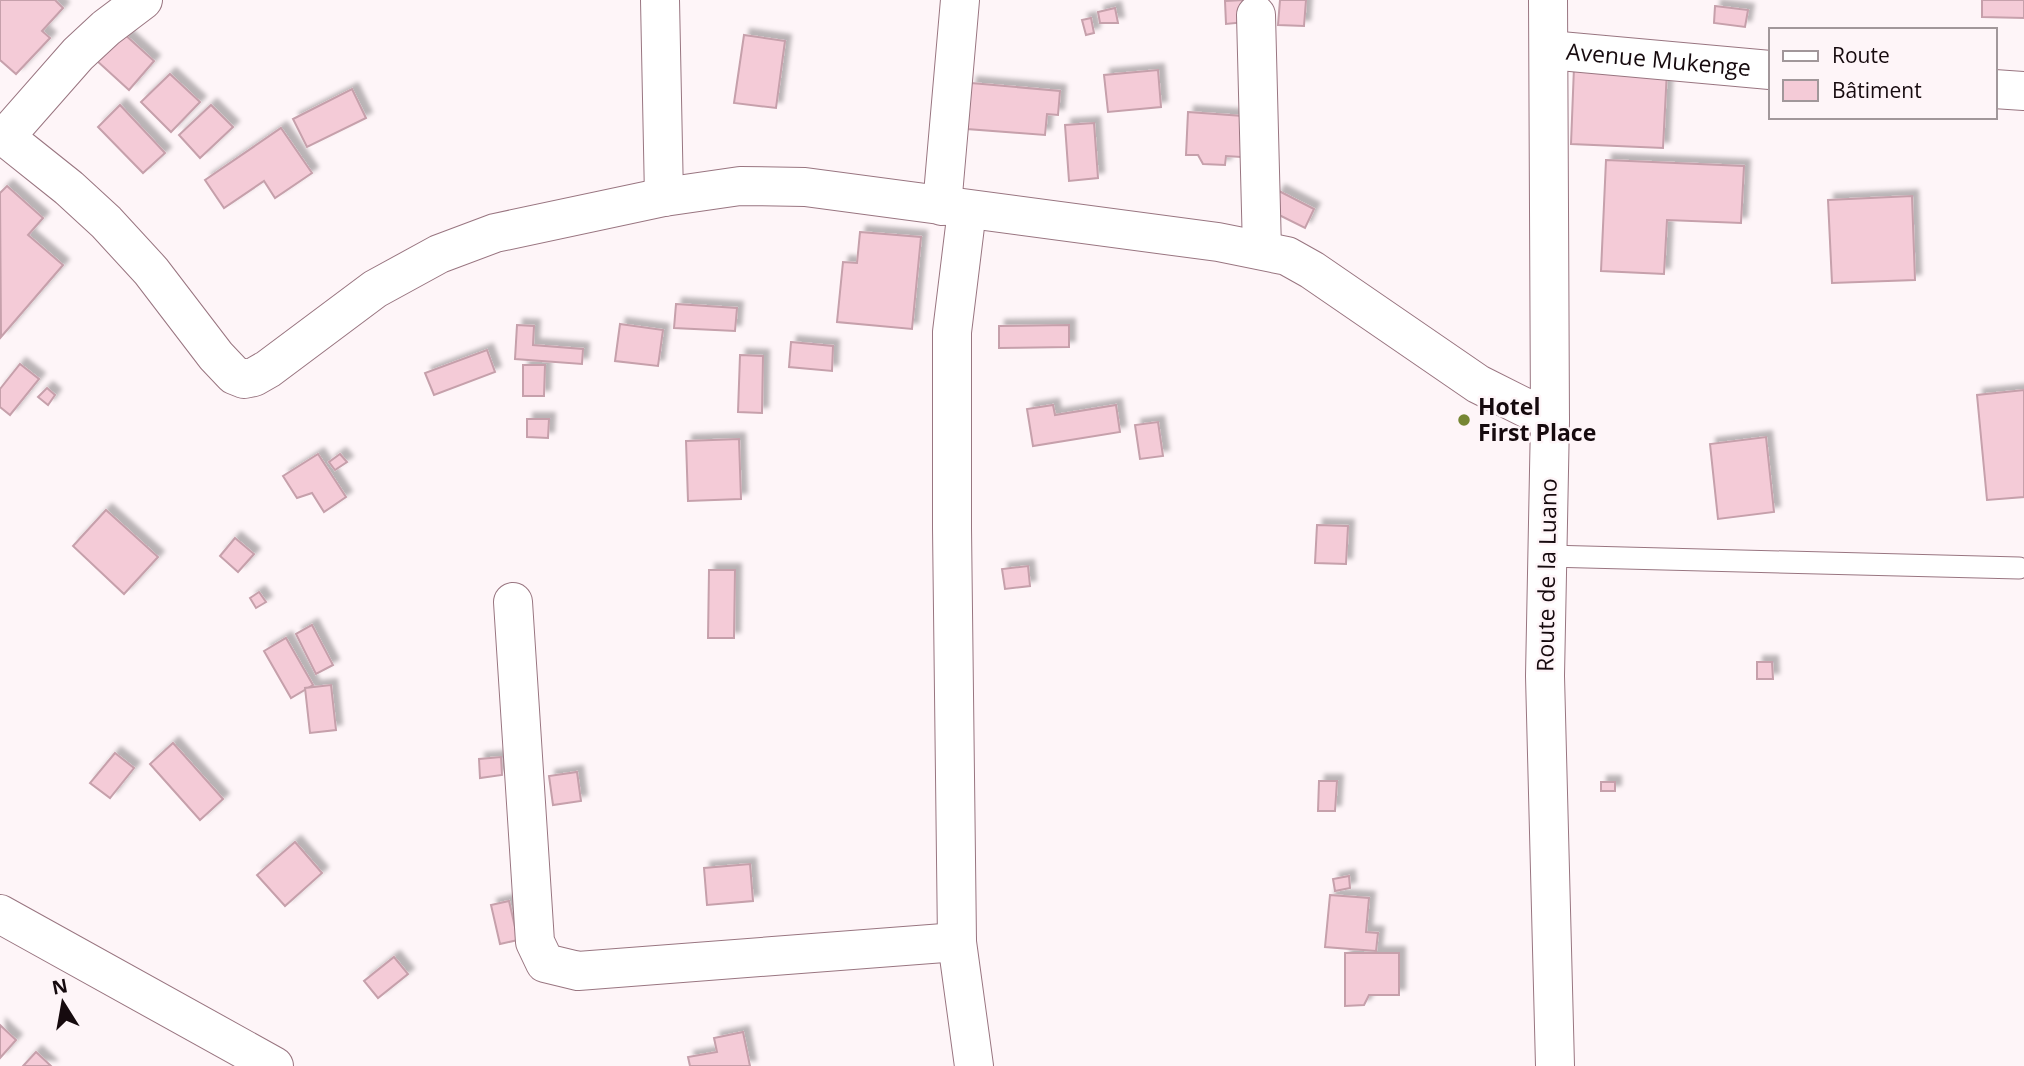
<svg xmlns="http://www.w3.org/2000/svg" width="2024" height="1066" font-family="'Open Sans',sans-serif">
  <style>
    .building { fill: #f4cbd7; stroke: #c6a0ab; stroke-width: 2; filter: url(#shadow) }
    .lines { fill: none; stroke-linecap: round; stroke-linejoin: round }
    .lane-casing { stroke: #997580; stroke-width: 23 }
    .street-casing { stroke: #997580; stroke-width: 40 }
    .lane { stroke: #fff; stroke-width: 21 }
    .street { stroke: #fff; stroke-width: 38 }
    .poi-dot { fill: #768634; stroke: #fef5f8; stroke-width: 2.5 }
    .labels { text-anchor: middle; stroke-width: 5; stroke-linejoin: round; paint-order: stroke }
    .street-label { font-size: 23px; fill: #160a0e; stroke: #fef5f8 }
    .poi-label { font-size: 23px; font-weight: bold; fill: #160a0e; stroke: #fef5f8; text-anchor: start }
  </style>
  <defs>
    <filter id="shadow"><feDropShadow dx="6" dy="-6" stdDeviation="2" flood-color="#0004"/></filter>
  </defs>
  <rect width="100%" height="100%" fill="#fef5f8"/>
  <g class="building">
    <path d="M0 0H55L63 8 42 31 50 38 16 74 0 60Z"/>
    <path d="M1244 0 1245 22 1226 24 1225 1Z"/>
    <path d="M1280 0H1306L1304 26 1278 25Z"/>
    <path d="M1982 0H2024V18L1982 17Z"/>
    <path d="M1715 6 1748 10 1745 27 1714 23Z"/>
    <path d="M1115 8 1118 23H1100L1098 12Z"/>
    <path d="M1091 18 1094 33 1086 35 1082 20Z"/>
    <path d="M122 32 154 61 129 90 96 60Z"/>
    <path d="M744 35 785 41 776 108 734 103Z"/>
    <path d="M1574 67 1667 70 1663 148 1571 144Z"/>
    <path d="M1158 70 1161 107 1108 112 1104 75Z"/>
    <path d="M170 74 200 102 171 132 141 102Z"/>
    <path d="M971 83 1060 91 1058 115 1047 114 1045 135 967 129Z"/>
    <path d="M352 89 366 118 307 147 293 119Z"/>
    <path d="M120 105 165 153 143 173 98 127Z"/>
    <path d="M211 105 233 127 200 158 179 135Z"/>
    <path d="M1188 112 1243 116 1241 157 1226 156 1225 165 1203 164 1198 155H1186Z"/>
    <path d="M1094 123 1098 178 1069 181 1065 125Z"/>
    <path d="M281 128 312 173 275 198 264 181 224 208 205 180Z"/>
    <path d="M1606 160 1744 166 1741 223 1667 220 1664 274 1601 271Z"/>
    <path d="M7 186 43 218 28 235 63 265 1 337 0 193Z"/>
    <path d="M1279 191 1314 209 1305 228 1269 210Z"/>
    <path d="M1912 196 1915 280 1832 283 1828 200Z"/>
    <path d="M860 232 921 237 912 329 837 322 843 262 857 263Z"/>
    <path d="M676 304 737 308 735 331 674 328Z"/>
    <path d="M620 324 663 330 658 366 615 361Z"/>
    <path d="M517 325 534 326 533 345 583 349 582 364 515 359Z"/>
    <path d="M1069 325V347L999 348V326Z"/>
    <path d="M791 342 833 346 832 371 789 367Z"/>
    <path d="M487 350 495 372 434 395 425 373Z"/>
    <path d="M740 355 763 356 762 413 738 412Z"/>
    <path d="M20 364 39 379 10 415 0 407V389Z"/>
    <path d="M523 365H545L544 396H523Z"/>
    <path d="M47 388 55 395 48 405 38 397Z"/>
    <path d="M2024 390V497L1987 500 1977 395Z"/>
    <path d="M1053 405 1055 415 1116 405 1120 432 1033 446 1027 409Z"/>
    <path d="M527 419H549L548 438 527 437Z"/>
    <path d="M1158 422 1163 456 1140 459 1135 425Z"/>
    <path d="M1766 437 1774 512 1718 519 1710 444Z"/>
    <path d="M739 439 741 499 688 501 686 441Z"/>
    <path d="M318 454 346 497 324 512 312 493 297 498 283 476Z"/>
    <path d="M340 454 347 462 335 470 329 462Z"/>
    <path d="M106 510 158 557 124 594 73 546Z"/>
    <path d="M1317 525 1348 526 1346 564 1315 563Z"/>
    <path d="M235 538 254 554 238 572 220 556Z"/>
    <path d="M1028 566 1030 586 1005 589 1002 569Z"/>
    <path d="M709 570H735L734 638H708Z"/>
    <path d="M259 592 266 602 256 608 250 598Z"/>
    <path d="M312 625 333 665 316 674 296 634Z"/>
    <path d="M286 638 313 685 291 698 264 651Z"/>
    <path d="M1757 662H1772L1773 679H1757Z"/>
    <path d="M331 685 336 730 310 733 305 688Z"/>
    <path d="M173 743 223 799 200 820 150 764Z"/>
    <path d="M115 753 134 768 110 798 90 783Z"/>
    <path d="M501 757 502 775 480 778 479 759Z"/>
    <path d="M577 772 581 801 553 805 549 776Z"/>
    <path d="M1319 781H1337L1335 811H1318Z"/>
    <rect x="1601" y="782" width="14" height="9"/>
    <path d="M295 842 322 873 285 906 257 875Z"/>
    <path d="M750 864 753 901 707 905 704 868Z"/>
    <path d="M1349 876 1350 888 1335 891 1333 879Z"/>
    <path d="M1330 895 1369 898 1366 932 1378 933 1376 951 1325 947Z"/>
    <path d="M509 901 518 940 500 944 491 905Z"/>
    <path d="M1345 953H1399V995H1369L1364 1005 1345 1006Z"/>
    <path d="M394 957 408 974 378 998 364 981Z"/>
    <path d="M0 1025 16 1040 0 1058Z"/>
    <path d="M743 1032 750 1066H690L688 1057 717 1052 714 1038Z"/>
    <path d="M36 1052 51 1066H23Z"/>
  </g>
  <g class="lines">
    <g class="lane-casing">
      <path id="lane" d="M1547 556 2019 568"/>
    </g>
    <g class="street-casing">
      <g id="street">
        <path d="M660 0 664 197"/>
        <path d="M1548 0 1550 420 1545 676 1555 1066"/>
        <path d="M1256 15 1262 250"/>
        <path id="s1" d="M1549 50 1770 70"/>
        <path d="M1994 89 2024 91"/>
        <path d="M0 133 69 188 106 222 151 271 216 356 234 375 244 379 254 377 268 369 375 289 439 254 495 233 664 197 740 186 805 187 1218 242 1287 256 1312 270 1478 384 1550 420"/>
        <path d="M5 137 78 54 106 28 143 0"/>
        <path d="M942 206 960 0"/>
        <path d="M967 210 952 332V528L957 942 974 1066"/>
        <path d="M513 602 535 942 545 963 578 971 957 942"/>
        <path d="M0 914 274 1066"/>
      </g>
    </g>
    <use href="#lane" class="lane"/>
    <use href="#street" class="street"/>
  </g>
  <circle class="poi-dot" cx="1464" cy="420" r="7"/>
  <g class="labels">
    <g class="street-label">
      <text dy="8" stroke="none"><textPath href="#s1" startOffset="110">Avenue Mukenge</textPath></text>
      <text transform="translate(1547 575) rotate(-89)" y="8">Route de la Luano</text>
    </g>
    <g class="poi-label">
      <text x="1478" y="415">Hotel<tspan x="1478" dy="26">First Place</tspan></text>
    </g>
  </g>
  <rect x="1769" y="28" width="228" height="91" fill="#fef5f8" stroke="#a1979a" stroke-width="2"/>
  <rect x="1783" y="51" width="35" height="10" fill="#ffffff" stroke="#a1979a" stroke-width="2"/>
  <text x="1832" y="63" font-size="21" fill="#160a0e">Route</text>
  <rect x="1783" y="80" width="35" height="21" fill="#f4cbd7" stroke="#a1979a" stroke-width="2"/>
  <text x="1832" y="98" font-size="21" fill="#160a0e">Bâtiment</text>
  <g transform="translate(63 1003) rotate(349)" stroke="#fef5f8" stroke-width="5" paint-order="stroke">
  <path d="M0-5L12 26L0 18L-12 26Z" fill="#160a0e"/>
  <text y="-10" font-size="19" font-weight="bold" text-anchor="middle" fill="#160a0e">N</text>
  </g>
</svg>
